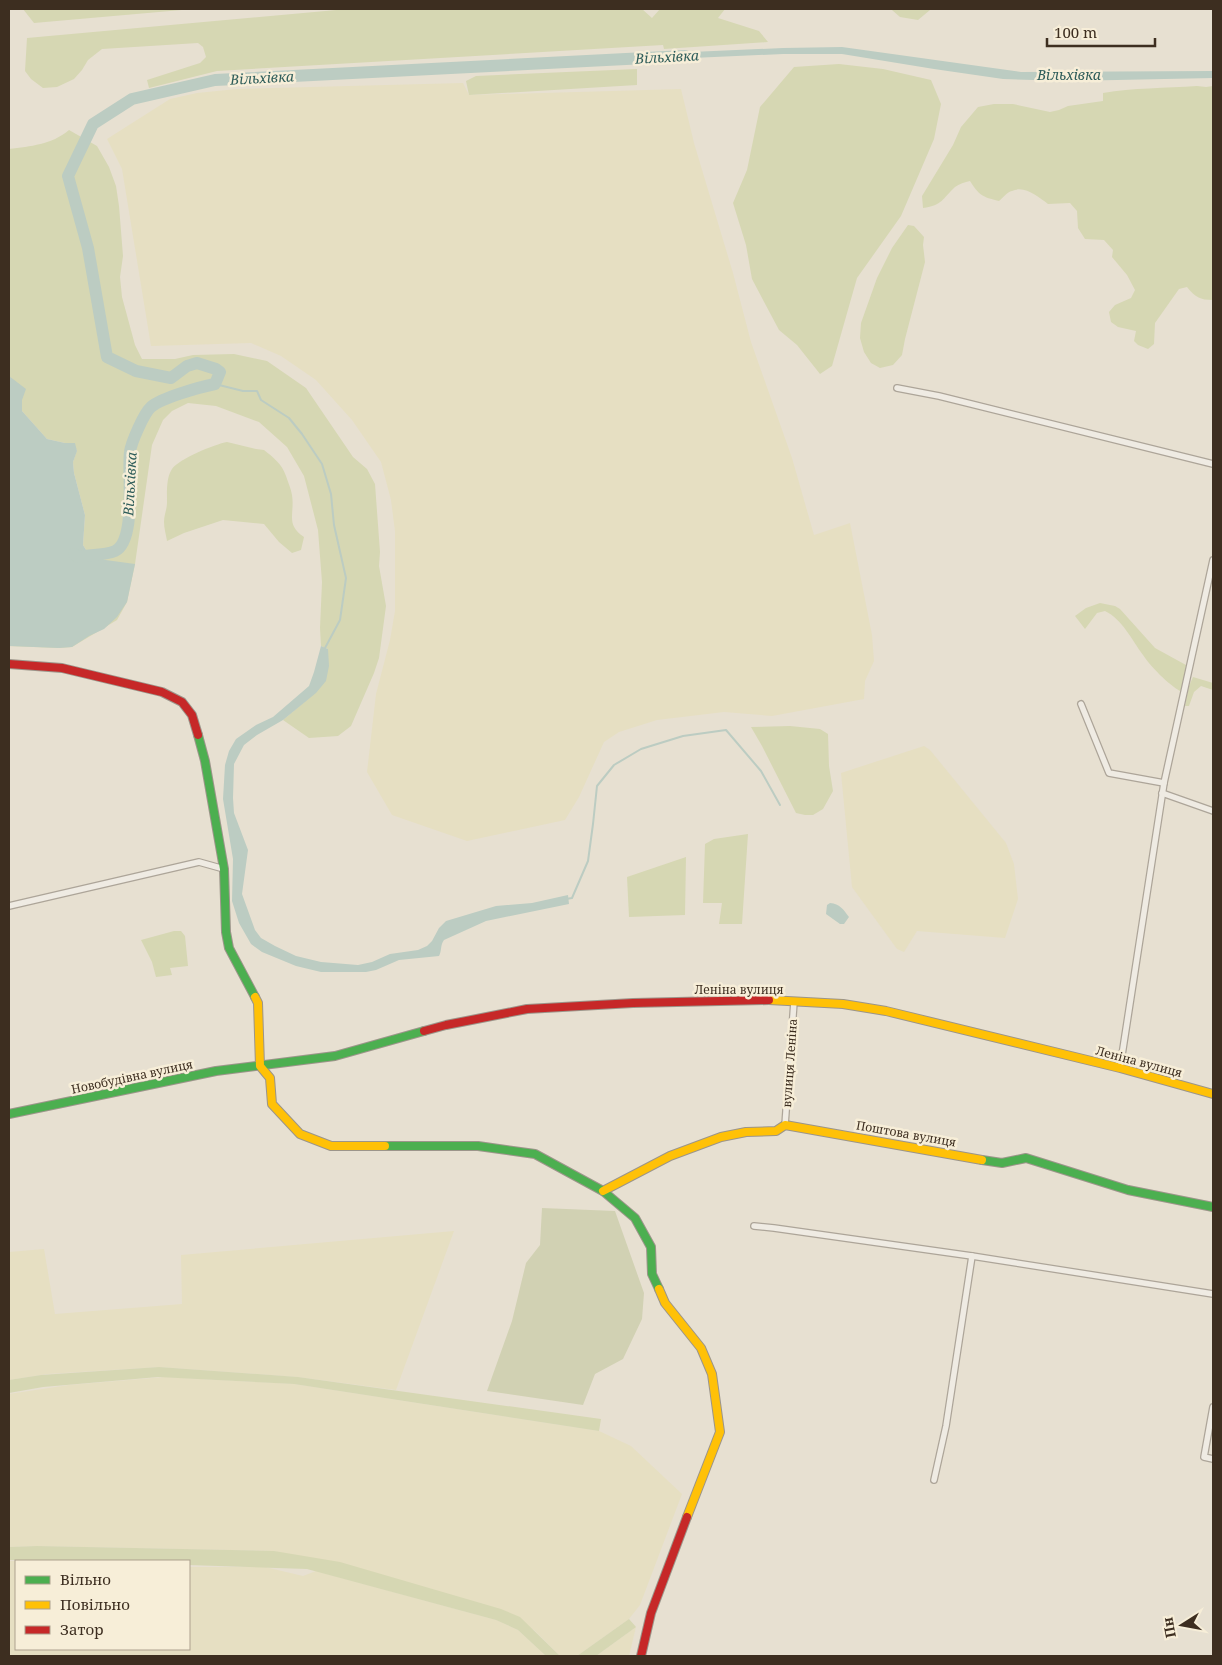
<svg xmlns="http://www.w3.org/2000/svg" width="1222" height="1665" font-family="'Noto Serif',serif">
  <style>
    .farmland { fill: #e6dfc2 }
    .green { fill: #d6d7b3 }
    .cemetery { fill: #d1d1b3 }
    .water { fill: #bcccc2 }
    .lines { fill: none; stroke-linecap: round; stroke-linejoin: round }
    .stream { stroke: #bcccc2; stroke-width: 2 }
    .river { stroke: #bcccc2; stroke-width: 12 }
    .street-casing { stroke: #ada599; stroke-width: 8 }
    .fast-casing { stroke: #9c958a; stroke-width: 10 }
    .slow-casing { stroke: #9c958a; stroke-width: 10 }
    .jam-casing { stroke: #9c958a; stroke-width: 10 }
    .street { stroke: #efebe3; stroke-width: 5.5 }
    .fast { stroke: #4caf50; stroke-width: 8 }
    .slow { stroke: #ffc107; stroke-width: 8 }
    .jam { stroke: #c62828; stroke-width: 8 }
    .labels { text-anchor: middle; stroke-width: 5; stroke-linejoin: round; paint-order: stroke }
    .street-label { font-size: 12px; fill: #3d2e20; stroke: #f7eed8 }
    .water-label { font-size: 14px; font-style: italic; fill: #2f5d5a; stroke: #f7eed8 }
  </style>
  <rect width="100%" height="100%" fill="#e7e0d1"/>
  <g class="farmland">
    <path d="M463 83 469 95 681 89 694 143 733 273 751 342 792 458 814 535 850 523 872 635 874 661 865 681 864 699 772 716 724 712 657 720 619 732 604 742 579 797 565 820 467 841 392 815 367 772 376 694 390 640 395 611V531L391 500 381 462 352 420 316 380 281 356 251 343 151 346 122 169 107 139 170 99 197 93 237 89Z"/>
    <path d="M924 746 930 750 1006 843 1014 864 1018 899 1005 938 917 931 904 952 897 949 852 887 841 773Z"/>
    <path d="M454 1231 396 1390 298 1377 159 1367 47 1374 9 1380V1252L44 1249 55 1314 182 1304 181 1255Z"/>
    <path d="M165 1377 294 1384 599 1431 631 1446 682 1494 640 1605 629 1619 577 1656 559 1655 534 1630 274 1551 37 1546 9 1547V1394L69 1385Z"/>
    <path d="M9 1561H45H16V1649H189V1567H265L303 1576 316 1571 496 1620 518 1630 546 1656H9Z"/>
    <path d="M636 1627 629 1656H596Z"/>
  </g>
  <g class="green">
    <path d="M23 9H193L34 23Z"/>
    <path d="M347 9H642L652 18 660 9H725L718 18 759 31 768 42 664 49 663 45 217 71 149 88 147 80 200 63 206 57 203 47 198 43 102 49 88 60 82 70 74 79 57 87 43 88 31 79 25 71 27 38Z"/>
    <path d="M893 9H929L930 10 918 20 900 17 892 10Z"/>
    <path d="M839 64 883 69 931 80 941 104 934 139 901 216 857 278 832 366 820 374 797 345 779 330 752 279 746 245 733 203 747 170 760 107 794 67Z"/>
    <path d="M637 69V85L469 95 466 81 476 76Z"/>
    <path d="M1197 86 1206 87 1213 86V300C1200 300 1195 297 1187 287L1179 289 1155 323 1154 344 1148 349 1138 345 1134 341 1136 331 1118 327 1111 322 1109 312 1115 305 1131 298 1135 290 1127 275 1112 257 1113 250 1104 240 1085 239 1078 228 1077 211 1070 203 1048 204C1038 197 1025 185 1012 191 1007 192 1003 198 999 201 982 197 979 195 970 181 965 182 959 184 955 187 942 199 943 205 923 208L922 196 953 145 961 127 978 107 994 104H1013L1050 112 1059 110 1068 106 1103 101V93C1133 88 1165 88 1197 86Z"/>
    <path d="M69 130 97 146 109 167 116 186 119 206 123 256 120 277 122 297 135 345 142 359H175L193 355 234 354 267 361 306 388 353 457 367 469 375 484 380 552 379 566 386 606 379 658 374 673 351 726 338 736 309 738 283 720 302 704 328 649 321 646 320 628 322 582 318 530 304 476 287 447 259 422 216 406 188 403 172 411 163 420 152 445 135 564 127 602 117 620 72 647 59 648 9 646 91 558 83 545 85 515 74 473 73 462 77 450 65 443 47 439 22 411C22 398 20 384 9 376V149C31 146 51 145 69 130Z"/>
    <path d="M908 225 914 226 924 237 923 245 925 262 905 339 902 355 893 365 880 368 871 363 864 352 860 338 861 323 877 278 892 248Z"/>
    <path d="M227 442 256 449 264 450C273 457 282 464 286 476 288 482 291 489 292 495 295 514 285 524 304 537L301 550 292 553 279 542 264 524 223 520 184 533 167 541C166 535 164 528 164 522 164 515 167 509 167 503 167 492 166 478 172 469 179 459 215 444 227 442Z"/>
    <path d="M1100 603 1115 606 1120 609 1155 648 1186 665 1182 689 1180 691C1168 684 1151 667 1143 655 1132 640 1122 619 1105 611L1097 613 1085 629 1075 616 1086 608Z"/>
    <path d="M1193 677 1213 683V690L1201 686 1194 692 1189 706H1185L1189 686Z"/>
    <path d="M790 726 820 729 828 734 829 766 833 791 823 809 813 815H805L796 813 762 746 751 727Z"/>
    <path d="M748 834 742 924H719L722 903H703L705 844 714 839Z"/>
    <path d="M686 857 685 915 629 917 627 877Z"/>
    <path d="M174 931H181L185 936 188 966 170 968 172 975 156 977 152 962 141 940Z"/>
    <path d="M159 1367 298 1377 601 1419 599 1431 294 1384 158 1377 43 1387 9 1393V1380L41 1375Z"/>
    <path d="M37 1546 274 1551 340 1562 501 1609 520 1617 559 1655 562 1656H546L518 1630 496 1620 307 1569 189 1565V1561L9 1560V1547Z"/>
    <path d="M629 1619 636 1627 596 1656H577Z"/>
  </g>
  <path class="cemetery" d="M542 1208 615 1211 644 1293 642 1319 623 1359 595 1374 583 1405 487 1391 512 1321 526 1263 540 1245Z"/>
  <g class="water">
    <path d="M842 47 1021 72 1213 71V78L1068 81 1003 79 934 69 842 54H783L670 59 669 53 783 48Z"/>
    <path d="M9 376 26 389 22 400V411L47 439 65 443H75L77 451 73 462 74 473 85 515 83 545 91 558 135 564 127 602 117 617 104 629 89 636 72 647 59 648 9 646Z"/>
    <path d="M321 646 328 649 329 666 326 681 316 693 283 720 257 735 244 745 234 764 233 798 234 813 248 850 242 894 255 930 261 938 275 946 296 956 321 962 358 965 372 962 390 954 418 950 427 946 432 941 439 928 446 921 496 906 532 903 568 895 569 904 486 921 444 940C440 945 442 951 439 956L399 960 376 970 366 972H321L296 966 262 952 251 944 239 923 232 901 233 859 223 799 225 765 229 751 236 739 256 725 273 717 309 686 314 672Z"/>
    <path d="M830 903C840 904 843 909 849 917L844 924H840L826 914 827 905Z"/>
  </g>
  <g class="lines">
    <g class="stream">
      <path d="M215 384 243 391H257L261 400 289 418 302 434 322 464 331 494 334 525 346 578 340 620 325 648"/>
      <path d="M566 899 572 898 588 861 593 824 597 786 614 765 641 749 683 736 726 730 761 771 780 805"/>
    </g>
    <path class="river" d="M74 554 78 557C88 555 107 555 115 551 137 540 127 473 130 452 131 443 144 413 151 407 161 398 200 387 215 384L220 372 216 369 197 363 187 366 171 378 136 371 107 357 88 248 68 176 93 124 132 99 215 80 685 56"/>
    <g class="street-casing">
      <g id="street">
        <path d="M897 388 939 396 1213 464"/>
        <path d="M1081 704 1109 773 1164 783"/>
        <path d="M1162 793 1213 811"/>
        <path d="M9 906 199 862 224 869"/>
        <path d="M1120 1068 1164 783 1213 560"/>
        <path d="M785 1125 794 1002"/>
        <path d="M754 1226 774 1228 972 1256 1213 1294"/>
        <path d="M1213 1407 1204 1457 1213 1459"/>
        <path d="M934 1480 946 1426 972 1256"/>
      </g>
    </g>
    <g class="fast-casing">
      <g id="fast">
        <path d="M198 735 205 761 224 869 226 932 229 948 255 997"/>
        <path d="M9 1114 216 1071 335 1056 424 1031"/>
        <path d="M385 1146H478L535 1154 603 1191 635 1218 651 1247 652 1274 659 1289"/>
        <path d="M982 1160 1002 1163 1026 1158 1128 1190 1213 1207"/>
      </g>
    </g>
    <g class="slow-casing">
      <g id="slow">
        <path d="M255 997 258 1003 260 1066 270 1078 272 1104 300 1134 331 1146H385"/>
        <path d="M769 1000 843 1004 886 1011 1120 1068 1213 1094"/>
        <path d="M603 1191 670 1156 721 1137 746 1132 776 1131 785 1125 982 1160"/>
        <path d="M659 1289 665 1303 701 1348 712 1374 720 1432 687 1517"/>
      </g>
    </g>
    <g class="jam-casing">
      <g id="jam">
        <path d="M9 664 62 668 162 692 182 702 192 715 198 735"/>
        <path d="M424 1031 446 1025 527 1009 633 1003 769 1000"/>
        <path d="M641 1656 651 1613 687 1517"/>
      </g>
    </g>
    <use href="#street" class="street"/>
    <use href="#fast" class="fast"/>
    <use href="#slow" class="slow"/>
    <use href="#jam" class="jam"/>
  </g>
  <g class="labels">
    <g class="street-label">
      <text x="739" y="994">Леніна вулиця</text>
      <text transform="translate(1139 1062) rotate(15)" y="4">Леніна вулиця</text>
      <text transform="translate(790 1063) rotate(-86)" y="4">вулиця Леніна</text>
      <text transform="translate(132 1077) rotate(-12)" y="4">Новобудівна вулиця</text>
      <text transform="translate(906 1134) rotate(10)" y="4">Поштова вулиця</text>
    </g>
    <g class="water-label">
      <text transform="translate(667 57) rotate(-3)" y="5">Вільхівка</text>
      <text x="1069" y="80">Вільхівка</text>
      <text transform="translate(262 78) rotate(-3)" y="5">Вільхівка</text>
      <text transform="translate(130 484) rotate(-87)" y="5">Вільхівка</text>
    </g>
  </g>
  <rect width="1222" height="1665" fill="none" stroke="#3d2e20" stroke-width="20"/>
  <rect x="15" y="1560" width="175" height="90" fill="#f7eed8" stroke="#ada18e"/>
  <rect x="25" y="1576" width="25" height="8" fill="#4caf50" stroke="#ada18e"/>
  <text x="60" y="1585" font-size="15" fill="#3d2e20">Вільно</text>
  <rect x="25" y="1601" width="25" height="8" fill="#ffc107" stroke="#ada18e"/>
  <text x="60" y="1610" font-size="15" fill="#3d2e20">Повільно</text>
  <rect x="25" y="1626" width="25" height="8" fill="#c62828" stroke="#ada18e"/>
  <text x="60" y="1635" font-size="15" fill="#3d2e20">Затор</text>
  <g transform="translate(1182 1625) rotate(259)" stroke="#f7eed8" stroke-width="4" paint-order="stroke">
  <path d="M0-4L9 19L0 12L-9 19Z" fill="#3d2e20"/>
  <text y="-8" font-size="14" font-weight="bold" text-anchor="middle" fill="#3d2e20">Пн</text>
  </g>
  <path d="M1047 38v8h108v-8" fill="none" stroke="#3d2e20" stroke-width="2.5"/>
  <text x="1054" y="38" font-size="15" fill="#3d2e20" stroke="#f7eed8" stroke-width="4" paint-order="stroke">100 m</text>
</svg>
